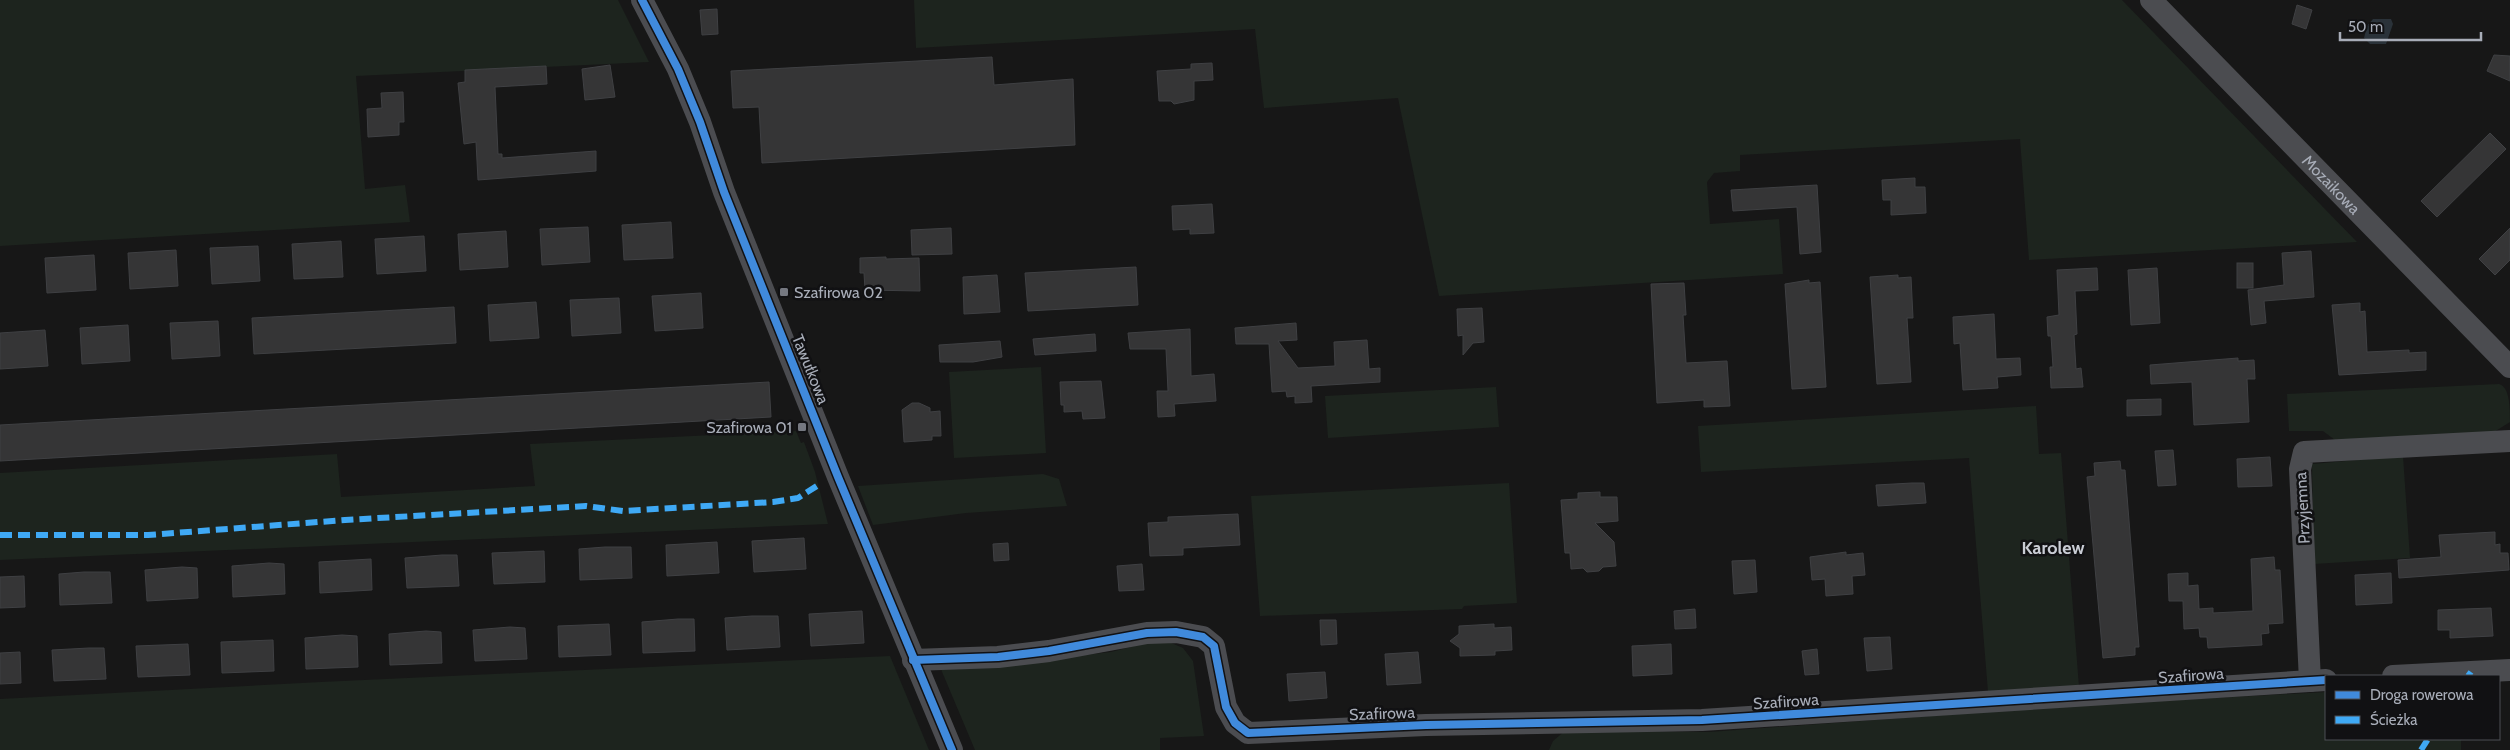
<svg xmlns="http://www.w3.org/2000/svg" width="2510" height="750" font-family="Cabin,sans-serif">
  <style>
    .green { fill: #1d241e }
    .water { fill: #2a3239 }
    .building { fill: #353536; stroke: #3f4043 }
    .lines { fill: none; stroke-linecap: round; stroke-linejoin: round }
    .minor { stroke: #4b4c50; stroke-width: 22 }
    .quiet { stroke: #3fa9f5; stroke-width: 6; stroke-dasharray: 12 6; stroke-linecap: butt }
    .cycleway-casing { stroke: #111113; stroke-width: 11 }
    .cycleway { stroke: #408adc; stroke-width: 8 }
    .poi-dot { fill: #757880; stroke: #111113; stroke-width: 2 }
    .labels { text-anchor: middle; stroke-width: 5; stroke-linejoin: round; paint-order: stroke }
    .street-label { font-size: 16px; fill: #a8adb8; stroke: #111113 }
    .poi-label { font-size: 16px; fill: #a8adb8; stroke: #111113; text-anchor: start }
    .neighbourhood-label { font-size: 18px; font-weight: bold; fill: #c9ccd4; stroke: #111113 }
  </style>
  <rect width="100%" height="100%" fill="#171717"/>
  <g class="green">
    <path d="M0 0H618L649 62 356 76 365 189 405 185 410 222 0 246Z"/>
    <path d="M914 0H2122L2357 242 2029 260 2020 139 1740 155V171L1714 173 1707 182 1710 224 1779 219 1783 274 1439 296 1398 98 1264 108 1255 29 916 48Z"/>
    <path d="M1041 367 1046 453 954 458 949 372Z"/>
    <path d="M2499 384C2510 387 2510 408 2510 422L2494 432 2335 440 2323 431H2289L2287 394Z"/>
    <path d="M1496 387 1499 427 1328 438 1325 396Z"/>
    <path d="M2036 406 2039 454 2061 453 2079 687 1988 692 1969 458 1701 472 1698 426Z"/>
    <path d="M796 431 801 443 804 442 815 472 828 524 0 560V473L337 454 341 497 535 486 530 444Z"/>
    <path d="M2403 456 2410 558 2314 564 2312 464Z"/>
    <path d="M1043 474 1059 479 1067 506 966 513 873 525 858 486Z"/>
    <path d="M1509 483 1517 603 1464 606 1462 609 1260 616 1251 496Z"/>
    <path d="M1162 639 1183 648 1193 661 1204 736 1160 738V750H975L940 667 1033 661 1111 652Z"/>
    <path d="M890 656 929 750H0V699L321 682Z"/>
    <path d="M2326 692V739H2461V750H1549L1553 741 1566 730 1709 732 2069 706Z"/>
  </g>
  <path class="water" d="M2373 19H2391L2393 24 2386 44H2370L2364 38 2367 26Z"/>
  <g class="building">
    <path d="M2297 5 2312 10 2306 29 2292 24Z"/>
    <path d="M717 9 718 34 702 35 700 10Z"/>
    <path d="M2494 55 2510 56V81L2487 71Z"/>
    <path d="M992 57 994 85 1073 79 1075 145 762 163 759 107 733 108 731 71Z"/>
    <path d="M1212 63 1213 80 1194 81V100L1174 104 1171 101H1159L1157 71 1191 69V64Z"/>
    <path d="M610 65 615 97 585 100 582 69Z"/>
    <path d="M546 66 547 84 495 87 498 154H502V158L596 151V171L478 180 476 142 464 144 458 83 465 82V70Z"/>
    <path d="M403 92 404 122H399V135L368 137 367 109 382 108 381 93Z"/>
    <path d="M2490 133 2506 149 2437 217 2421 201Z"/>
    <path d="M1915 178V187H1925L1926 213 1891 215V200H1883L1882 180Z"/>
    <path d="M1817 185 1821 252 1800 254 1797 207 1733 211 1731 190Z"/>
    <path d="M1212 204 1214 233 1190 234V229L1173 230 1172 206Z"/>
    <path d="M671 222 673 258 624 260 622 225Z"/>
    <path d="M588 227 590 262 542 265 540 229Z"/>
    <path d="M951 228 952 254 912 255 911 230Z"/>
    <path d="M2510 228V260L2495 275 2479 259Z"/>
    <path d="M506 231 508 267 460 270 458 234Z"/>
    <path d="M424 236 426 271 377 274 375 239Z"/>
    <path d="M341 241 343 277 294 279 292 244Z"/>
    <path d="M258 246 260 281 212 284 210 248Z"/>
    <path d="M176 250 178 286 130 289 128 253Z"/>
    <path d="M2311 251 2314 297 2264 301 2266 323 2251 325 2248 290 2284 285 2282 253Z"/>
    <path d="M94 255 96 290 47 293 45 258Z"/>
    <path d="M886 257V259L919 258 920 291 865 290 864 273H860V258Z"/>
    <rect x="2237" y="263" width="16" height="25"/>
    <path d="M1136 267 1138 305 1028 311 1025 273Z"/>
    <path d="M2097 268 2098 290 2075 291 2077 334 2074 335 2076 369 2081 368 2083 387 2051 388 2050 367H2053L2051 336H2048L2047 317 2059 315 2057 270Z"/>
    <path d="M2157 268 2160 323 2131 325 2128 270Z"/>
    <path d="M997 275 1000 312 964 314 963 277Z"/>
    <path d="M1898 275V278L1911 277 1913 318H1907L1911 382 1877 384 1870 277Z"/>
    <path d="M1809 280V283L1820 282 1826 387 1792 389 1785 284Z"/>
    <path d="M1684 283 1686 315H1683L1686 363 1727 361 1730 406 1704 407V400L1657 403 1651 284Z"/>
    <path d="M701 293 703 328 655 331 652 296Z"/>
    <path d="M619 298 621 333 572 336 570 300Z"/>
    <path d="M536 302 539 338 490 341 488 305Z"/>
    <path d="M2360 303V312L2365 311 2367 352 2409 350V353L2426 352V370L2339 375 2332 305Z"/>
    <path d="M454 307 456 343 254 354 252 318Z"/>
    <path d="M1482 308 1484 342 1473 343 1463 355V335L1458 336 1457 309Z"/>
    <path d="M1994 314 1996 359 2020 358 2021 375 1997 377 1998 388 1963 390 1960 343 1954 344 1953 317Z"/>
    <path d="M218 321 220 356 172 359 170 323Z"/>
    <path d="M1296 323 1297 340 1278 341 1298 368 1335 366 1334 342 1367 340 1369 369 1380 368V382L1311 386 1312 402 1295 403V396L1287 397 1286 391 1272 392 1269 344H1236L1235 328Z"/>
    <path d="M128 325 130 361 82 364 80 328Z"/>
    <path d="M1190 329 1191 376 1214 374 1216 401 1174 404 1175 416 1158 417 1157 391H1168L1166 349H1130L1128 333Z"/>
    <path d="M45 330 48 366 0 369V333Z"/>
    <path d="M1095 334 1096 351 1035 355 1033 339Z"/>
    <path d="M1000 341 1002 357 973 362H940L939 345Z"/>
    <path d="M2238 358V361L2254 360 2255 379H2247L2249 422 2194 425 2192 382 2151 384 2150 365Z"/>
    <path d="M1101 381 1105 418 1083 419 1082 411 1064 412V405H1061L1060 382Z"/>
    <path d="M769 382 771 417 0 461V425Z"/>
    <path d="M2161 399V415L2127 416V400Z"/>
    <path d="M912 403H919L930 408V412L940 411 941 436H932V440L904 442 902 410Z"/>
    <path d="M2173 450 2176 485 2158 486 2155 451Z"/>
    <path d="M2270 457 2272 486 2238 487 2237 459Z"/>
    <path d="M2120 461 2121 470H2125L2139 647H2135V655L2103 658 2087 477 2095 476 2094 463Z"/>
    <path d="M1912 483H1924L1926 503 1878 506 1876 485Z"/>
    <path d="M1600 492V497H1617L1618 521 1595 523 1614 542 1616 566 1603 567 1599 571 1587 572 1583 568 1571 569 1570 553H1565L1561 500 1578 499V493Z"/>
    <path d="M1238 514 1240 545 1183 548V555L1150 556 1148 523 1168 522V517Z"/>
    <path d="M2495 532V545L2500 544V553H2508L2509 570 2399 578 2398 560 2441 557 2439 535Z"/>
    <path d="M804 538 806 569 754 572 752 541Z"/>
    <path d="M717 542 719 573 667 576 666 545Z"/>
    <path d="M1008 543 1009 560 994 561 993 544Z"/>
    <path d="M605 547H631L632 578 580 580 579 549Z"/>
    <path d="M544 551 545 582 494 584 492 553Z"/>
    <path d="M1846 552V555L1863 553 1865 575 1852 576 1853 594 1826 596 1825 579 1812 580 1810 557Z"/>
    <path d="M442 555H457L459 586 407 588 405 558Z"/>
    <path d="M2274 557 2275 570H2280L2283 623 2268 624 2269 633 2261 634 2262 645 2208 648 2207 637H2200L2199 628 2184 629 2183 601H2169L2168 574 2188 573V586L2198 585 2199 609 2213 608V613L2253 611 2251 559Z"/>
    <path d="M371 559 372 590 320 593 319 562Z"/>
    <path d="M1755 560 1757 592 1734 594 1732 561Z"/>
    <path d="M269 563 284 564 285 594 233 597 232 566Z"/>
    <path d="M1142 564 1144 590 1119 591 1117 566Z"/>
    <path d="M182 567 197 568 198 598 147 601 145 570Z"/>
    <path d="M84 572H110L112 603 60 605 59 574Z"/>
    <path d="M2391 573 2392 603 2356 605 2355 575Z"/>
    <path d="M24 576 25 607 0 608V577Z"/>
    <path d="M2491 608 2493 636 2450 638V630H2438V610Z"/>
    <path d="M1695 609 1696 628 1675 629 1674 611Z"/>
    <path d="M862 611 864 643 811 646 809 614Z"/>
    <path d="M752 616H778L780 647 727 650 725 618Z"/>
    <path d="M678 619H694L695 651 643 653 642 622Z"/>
    <path d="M1320 620H1336L1337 644 1321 645Z"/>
    <path d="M609 624 611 655 559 657 558 626Z"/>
    <path d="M1494 624V628L1511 627 1512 650 1495 651V655L1460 656V648L1450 641 1459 634V626Z"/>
    <path d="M510 627 525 628 527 659 475 661 473 630Z"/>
    <path d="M426 631 441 632 442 663 390 665 389 634Z"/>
    <path d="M342 635 357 636 358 667 306 669 305 638Z"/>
    <path d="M1890 637 1892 669 1867 671 1864 638Z"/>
    <path d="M273 640 274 671 222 673 221 642Z"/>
    <path d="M188 644 190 675 138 677 136 646Z"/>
    <path d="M1671 644 1672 674 1633 676 1632 646Z"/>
    <path d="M89 648H104L106 679 54 681 52 650Z"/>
    <path d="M1817 649 1819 674 1805 675 1802 651Z"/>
    <path d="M20 652 21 683 0 684V653Z"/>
    <path d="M1418 652 1421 683 1387 685 1385 654Z"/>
    <path d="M1325 672 1327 698 1289 701 1287 674Z"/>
  </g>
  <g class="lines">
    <g class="minor">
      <path d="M642 0 678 69 700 122 724 192 838 477 952 750"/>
      <path id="s1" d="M2151 0 2510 367"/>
      <path d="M913 660 998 657 1049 651 1147 633 1176 632 1203 637 1214 646 1226 707 1235 723 1248 733 1426 725 1702 720 2326 680"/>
      <path d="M2393 676 2510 670"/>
      <path d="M2310 681 2300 469 2304 452 2510 441"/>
    </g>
    <g class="quiet">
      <path d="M0 535H148L345 520 586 506 623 511 773 502 798 498 820 484"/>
      <path d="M2468 676 2471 672"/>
      <path d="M2421 750 2428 739"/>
    </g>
    <g class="cycleway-casing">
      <g id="cycleway">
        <path d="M642 0 678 69 700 122 724 192 838 477 952 750"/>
        <path d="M913 660 998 657 1049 651 1147 633 1176 632 1203 637 1214 646 1226 707 1235 723 1248 733 1426 725 1702 720 2326 680"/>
      </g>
    </g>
    <use href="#cycleway" class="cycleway"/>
  </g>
  <g class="poi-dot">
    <rect x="779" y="287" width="10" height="10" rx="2.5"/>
    <rect x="797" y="422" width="10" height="10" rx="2.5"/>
  </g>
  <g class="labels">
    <g class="street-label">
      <text dy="6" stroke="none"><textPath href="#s1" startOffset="258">Mozaikowa</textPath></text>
      <text transform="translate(811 369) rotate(68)" y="6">Tawułkowa</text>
      <text transform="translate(2302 508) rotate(-93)" y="6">Przyjemna</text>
      <text transform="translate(2191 675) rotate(-4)" y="6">Szafirowa</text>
      <text transform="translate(1786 701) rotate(-4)" y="6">Szafirowa</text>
      <text transform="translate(1382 713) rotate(-2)" y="6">Szafirowa</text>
    </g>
    <g class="poi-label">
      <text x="794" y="298">Szafirowa 02</text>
      <text x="792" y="433" text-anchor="end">Szafirowa 01</text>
    </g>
    <g class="neighbourhood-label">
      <text x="2053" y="554">Karolew</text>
    </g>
  </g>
  <rect x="2325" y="675" width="175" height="65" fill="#111113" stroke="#4d4f55"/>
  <rect x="2335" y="691" width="25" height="8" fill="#408adc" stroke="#4d4f55"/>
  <text x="2370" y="700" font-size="15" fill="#a8adb8">Droga rowerowa</text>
  <rect x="2335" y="716" width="25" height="8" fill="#3fa9f5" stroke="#4d4f55"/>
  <text x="2370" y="725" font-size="15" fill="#a8adb8">Ścieżka</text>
  <path d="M2340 32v8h141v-8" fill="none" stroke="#a8adb8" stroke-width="2.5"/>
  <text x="2348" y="32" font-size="15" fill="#a8adb8" stroke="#111113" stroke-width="4" paint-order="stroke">50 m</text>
</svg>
